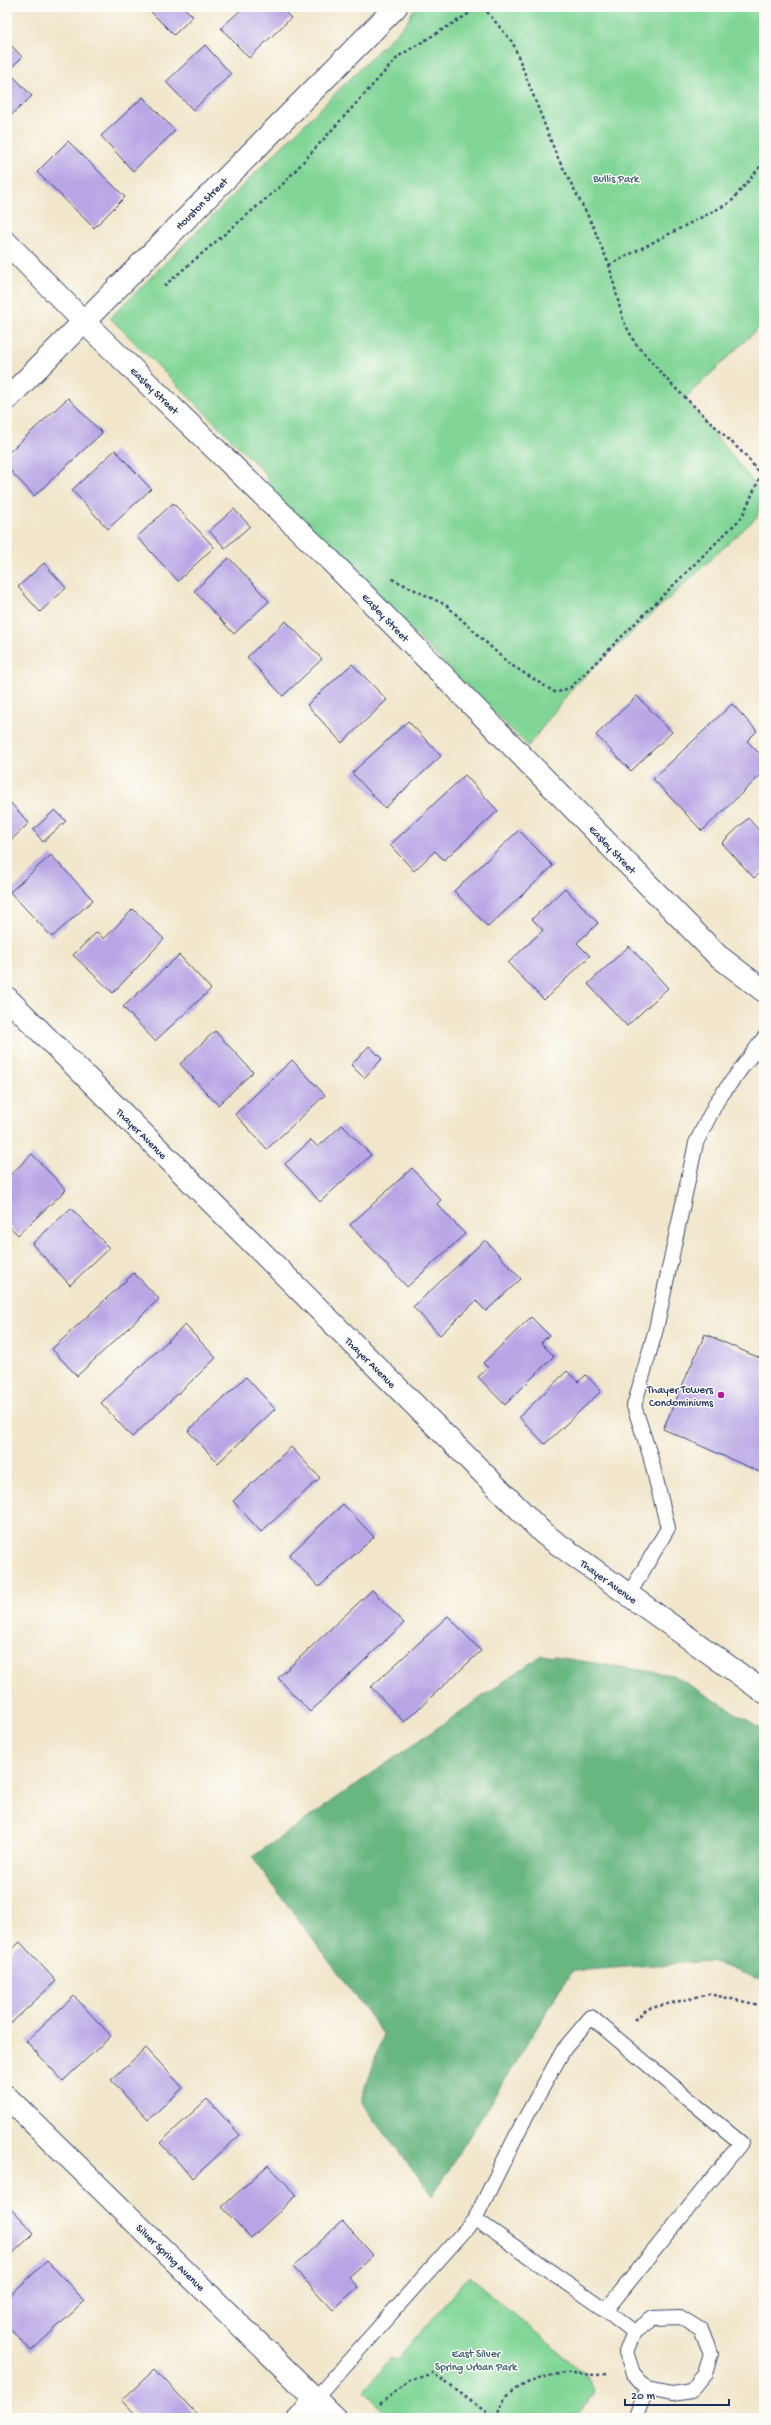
<svg xmlns="http://www.w3.org/2000/svg" width="771" height="2425" font-family="'Gochi Hand',sans-serif">
  <style>
    .green { fill: #81d597; stroke: #4e827a }
    .forest { fill: #68b680; stroke: #42726f }
    .building { fill: #b7a5e5 }
    .lines { fill: none; stroke-linecap: round; stroke-linejoin: round }
    .service-casing { stroke: #3b4a6e; stroke-width: 16 }
    .minor-casing { stroke: #3b4a6e; stroke-width: 24 }
    .path { stroke: #3b4a6e; stroke-width: 2.5; stroke-dasharray: 3 3; stroke-linecap: butt }
    .service { stroke: #fff; stroke-width: 14 }
    .minor { stroke: #fff; stroke-width: 22 }
    .poi-dot { fill: #b5179e; stroke: #fdfcf7; stroke-width: 1.5 }
    .labels { text-anchor: middle; stroke-width: 3; stroke-linejoin: round; paint-order: stroke }
    .park-label { font-size: 11px; fill: #3a616f; stroke: #fdfcf7 }
    .street-label { font-size: 11px; fill: #1b2f5e; stroke: #fdfcf7 }
    .poi-label { font-size: 11px; fill: #1b2f5e; stroke: #fdfcf7; text-anchor: end }
  </style>
  <rect width="100%" height="100%" fill="#fdfcf7"/>
  <filter id="ink" filterUnits="userSpaceOnUse"><feTurbulence type="fractalNoise" baseFrequency=".025" numOctaves="2"/><feDisplacementMap in="SourceGraphic" scale="8" xChannelSelector="R" yChannelSelector="G"/><feConvolveMatrix kernelMatrix="1 2 1 2 8 2 1 2 1" color-interpolation-filters="sRGB"/></filter>
  <filter id="wash" filterUnits="userSpaceOnUse"><feTurbulence type="fractalNoise" baseFrequency=".012" numOctaves="4" result="noise"/><feDisplacementMap in="SourceGraphic" scale="16" xChannelSelector="R" yChannelSelector="G"/><feGaussianBlur stdDeviation="0.9" result="paint"/><feColorMatrix in="noise" values="0 0 0 0 0 0 0 0 0 0 0 0 0 0 0 0 0 1.4 0 .05"/><feComposite in="paint" operator="in"/></filter>
  <g filter="url(#wash)">
    <rect width="100%" height="100%" fill="#f1e6cb"/>
    <g class="green">
      <path d="M415 7H764V323L685 398 762 493 757 517 574 686 528 746 275 496 265 473 110 318 407 22Z"/>
      <path d="M469 2276 583 2372 595 2392 575 2418H391L365 2392 391 2357 398 2359Z"/>
    </g>
    <path class="forest" d="M542 1655 673 1675 764 1730V1981L710 1961 572 1971 433 2195 361 2103 383 2034 252 1857Z"/>
    <g id="blocks">
      <g class="building">
        <path d="M152 7H183L193 16 174 35 149 10Z"/>
        <path d="M244 7H280L291 18 249 58 221 28Z"/>
        <path d="M7 41 22 57 8 71 32 96 7 119Z"/>
        <path d="M205 45 231 74 193 110 166 82Z"/>
        <path d="M143 97 175 131 133 171 101 136Z"/>
        <path d="M68 141 125 197 94 228 37 172Z"/>
        <path d="M68 398 102 433 34 496 7 467V454Z"/>
        <path d="M115 450 151 489 108 529 72 490Z"/>
        <path d="M173 503 214 547 178 581 137 537Z"/>
        <path d="M234 509 250 526 225 548 209 531Z"/>
        <path d="M229 558 269 601 234 634 194 591Z"/>
        <path d="M44 563 66 588 40 612 18 587Z"/>
        <path d="M286 621 322 659 283 696 247 657Z"/>
        <path d="M352 664 387 700 342 743 307 705Z"/>
        <path d="M637 696 672 732 631 771 596 735Z"/>
        <path d="M732 704 757 731 747 741 764 758V772L702 831 653 779Z"/>
        <path d="M408 721 441 756 385 808 352 773Z"/>
        <path d="M465 775 498 811 444 860 435 851 414 871 390 845Z"/>
        <path d="M7 799 29 823 7 844Z"/>
        <path d="M55 810 66 821 43 842 33 830Z"/>
        <path d="M748 818 764 836V869L754 878 722 843Z"/>
        <path d="M519 830 553 866 488 927 454 891Z"/>
        <path d="M51 855 93 900 52 937 10 892Z"/>
        <path d="M565 888 598 923 577 943 590 956 544 1000 508 963 543 930 532 919Z"/>
        <path d="M133 909 164 939 113 993 73 955 97 932 104 939Z"/>
        <path d="M629 946 668 988 627 1026 588 984Z"/>
        <path d="M179 955 211 989 155 1041 123 1007Z"/>
        <path d="M215 1031 253 1072 218 1105 180 1064Z"/>
        <path d="M369 1046 382 1059 364 1078 351 1065Z"/>
        <path d="M292 1060 325 1095 267 1149 235 1114Z"/>
        <path d="M342 1125 371 1155 320 1202 285 1164 311 1140 318 1147Z"/>
        <path d="M32 1154 66 1190 18 1235 7 1224V1178Z"/>
        <path d="M412 1168 441 1200 437 1204 465 1234 407 1287 350 1225Z"/>
        <path d="M71 1208 109 1248 70 1285 32 1244Z"/>
        <path d="M485 1240 521 1279 486 1311 476 1301 440 1335 413 1307Z"/>
        <path d="M134 1273 159 1299 77 1376 52 1349Z"/>
        <path d="M531 1317 549 1335 541 1343 554 1356 505 1405 478 1377 488 1368 483 1363Z"/>
        <path d="M185 1325 216 1358 132 1437 101 1403Z"/>
        <path d="M705 1334 764 1360V1474L663 1429Z"/>
        <path d="M567 1371 578 1382 586 1375 601 1391 545 1444 519 1417Z"/>
        <path d="M246 1377 275 1409 218 1463 188 1431Z"/>
        <path d="M291 1447 320 1478 261 1532 233 1501Z"/>
        <path d="M343 1504 374 1537 319 1587 289 1555Z"/>
        <path d="M372 1590 404 1623 310 1712 278 1678Z"/>
        <path d="M448 1616 481 1651 404 1722 371 1687Z"/>
        <path d="M20 1942 56 1981 7 2027V1954Z"/>
        <path d="M74 1996 111 2036 63 2081 26 2041Z"/>
        <path d="M146 2048 183 2088 148 2120 111 2080Z"/>
        <path d="M207 2099 240 2135 193 2178 160 2143Z"/>
        <path d="M268 2165 297 2195 251 2238 222 2207Z"/>
        <path d="M7 2205 34 2233 7 2259Z"/>
        <path d="M342 2221 373 2255 349 2277 358 2287 333 2310 293 2267Z"/>
        <path d="M47 2261 85 2301 31 2351 7 2325V2298Z"/>
        <path d="M155 2369 200 2418H139L122 2400Z"/>
      </g>
    </g>
  </g>
  <g filter="url(#ink)">
    <use href="#blocks" fill-opacity="0" stroke="#3b4a6e" stroke-width="1"/>
    <g class="lines">
      <g class="service-casing">
        <g id="service">
          <path d="M628 1596 668 1528 650 1455 634 1406 656 1329 696 1143 717 1101 764 1038"/>
          <path d="M475 2219 521 2126 564 2049 591 2017 741 2143 606 2310"/>
          <path d="M315 2399 475 2219 606 2310 634 2332 653 2318 680 2317 701 2330 711 2353 705 2374 691 2391 672 2394 647 2389 633 2373 626 2352 634 2332"/>
          <path d="M635 2418 647 2389"/>
        </g>
      </g>
      <g class="minor-casing">
        <g id="minor">
          <path d="M7 243 83 321 330 560 717 955 764 991"/>
          <path d="M7 399 396 7"/>
          <path d="M7 998 544 1534 764 1692"/>
          <path d="M7 2097 335 2418"/>
          <path d="M299 2418 315 2399"/>
        </g>
      </g>
      <g class="path">
        <path d="M609 265 731 202 764 162"/>
        <path d="M164 286 282 185 399 56 480 7"/>
        <path d="M392 579 446 605 508 663 556 693 571 687 742 517 761 475 747 457 671 384 635 343 623 320 609 265 593 226 556 154 513 43 483 7"/>
        <path d="M635 2020 647 2009 709 1994 764 2006"/>
        <path d="M380 2404 409 2381 433 2373 494 2418"/>
        <path d="M496 2418C499 2412 501 2404 505 2399 518 2383 545 2376 564 2373 578 2372 592 2377 606 2374"/>
      </g>
      <use href="#service" class="service"/>
      <use href="#minor" class="minor"/>
    </g>
  </g>
  <circle class="poi-dot" cx="721" cy="1395" r="4"/>
  <g class="labels">
    <g class="park-label">
      <text x="616" y="182">Bullis Park</text>
      <text x="476" y="2357">East Silver<tspan x="476" dy="13">Spring Urban Park</tspan></text>
    </g>
    <g class="street-label">
      <text transform="translate(201 203) rotate(-45)" y="4">Houston Street</text>
      <text transform="translate(155 390) rotate(44)" y="4">Easley Street</text>
      <text transform="translate(386 617) rotate(46)" y="4">Easley Street</text>
      <text transform="translate(613 849) rotate(46)" y="4">Easley Street</text>
      <text transform="translate(142 1133) rotate(45)" y="4">Thayer Avenue</text>
      <text transform="translate(371 1362) rotate(45)" y="4">Thayer Avenue</text>
      <text transform="translate(609 1581) rotate(36)" y="4">Thayer Avenue</text>
      <text transform="translate(171 2257) rotate(44)" y="4">Silver Spring Avenue</text>
    </g>
    <g class="poi-label">
      <text x="713" y="1393">Thayer Towers<tspan x="713" dy="13">Condominiums</tspan></text>
    </g>
  </g>
  <rect width="771" height="2425" fill="none" stroke="#fdfcf7" stroke-width="24"/>
  <path d="M625 2399v6h104v-6" fill="none" stroke="#1b2f5e" stroke-width="2"/>
  <text x="631" y="2399" font-size="12" fill="#1b2f5e" stroke="#fdfcf7" stroke-width="3" paint-order="stroke">20 m</text>
</svg>
